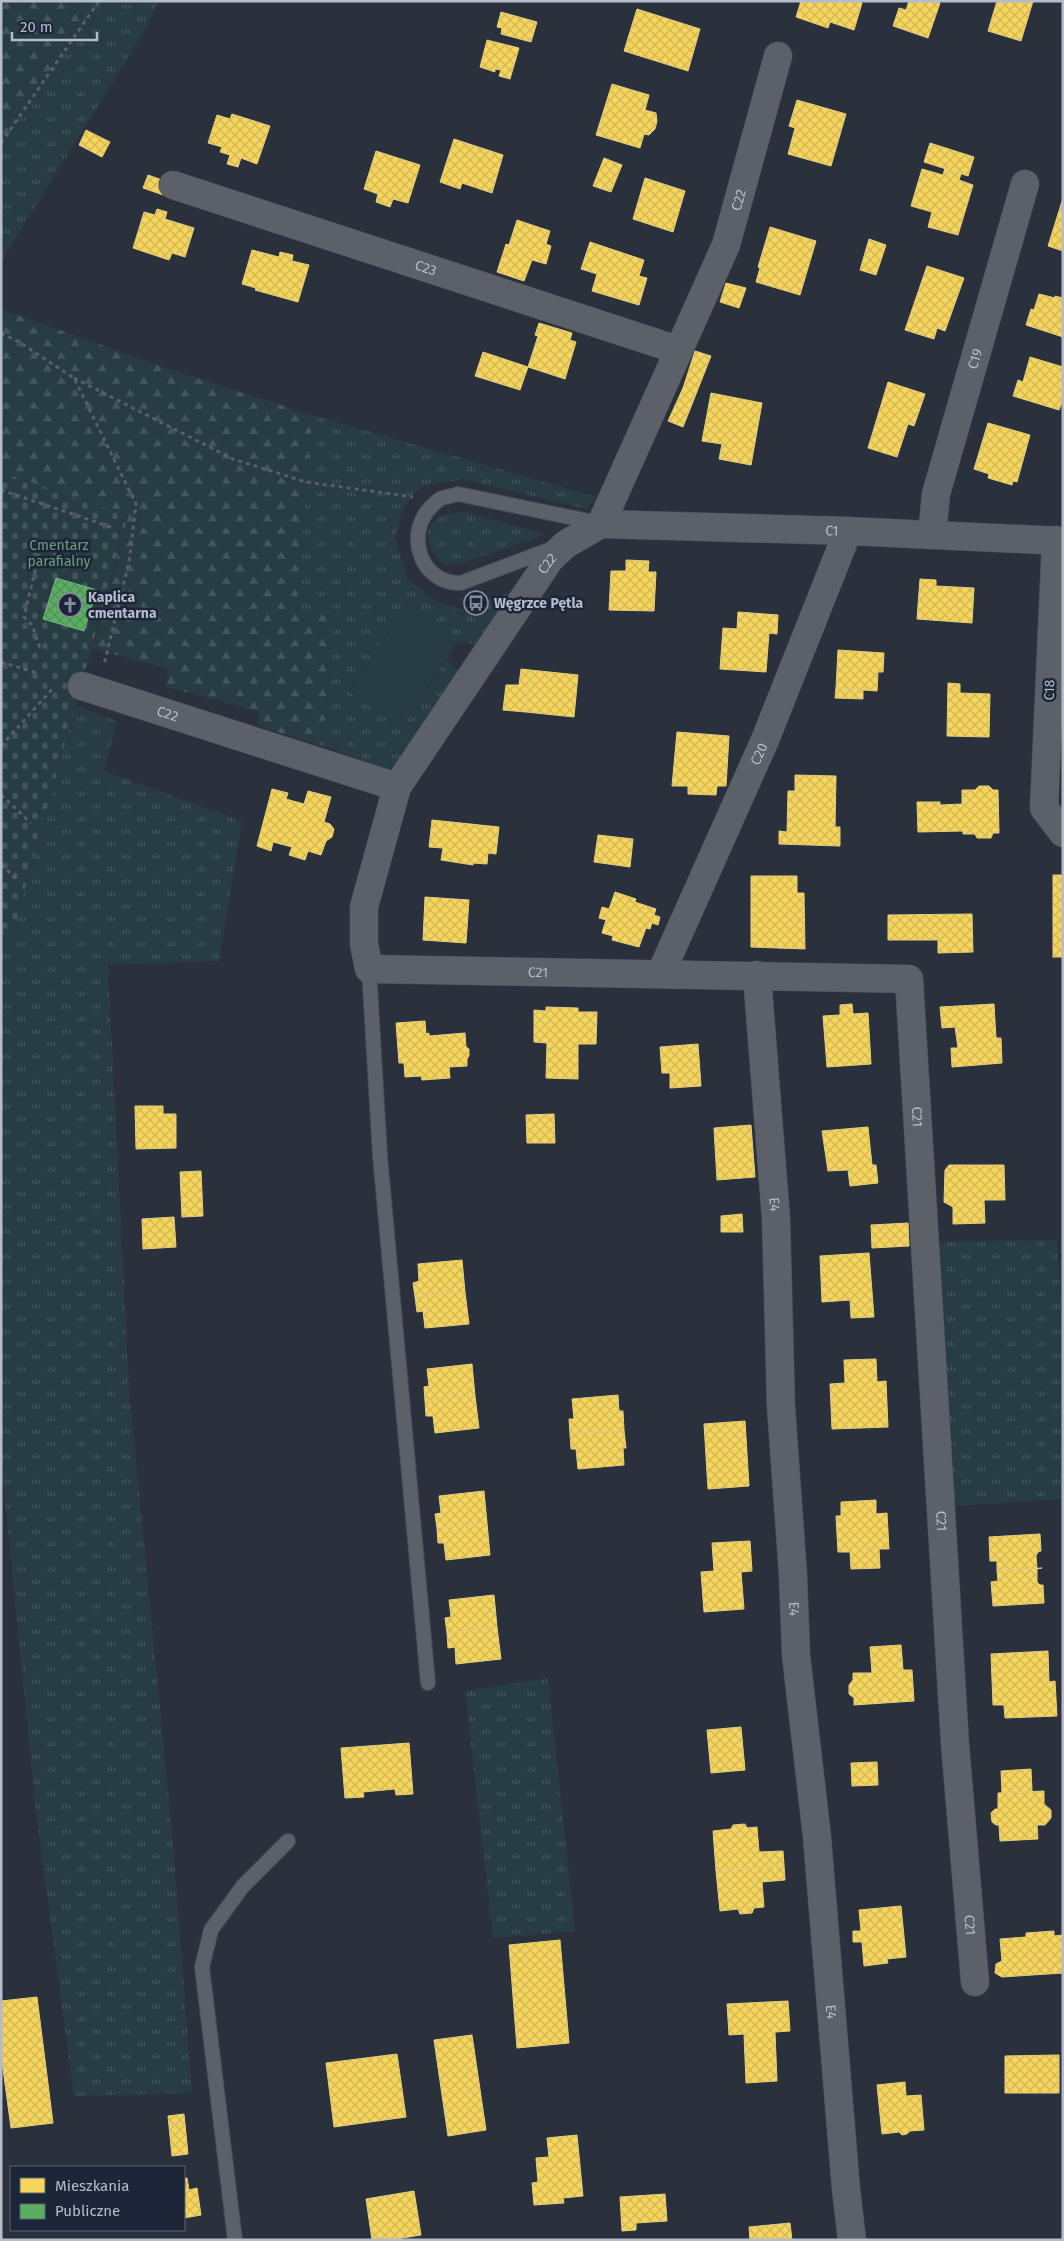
<svg xmlns="http://www.w3.org/2000/svg" width="1064" height="2241" font-family="'Fira Sans',sans-serif">
  <style>
    .grass { fill: url(#grass-tufts) }
    .forest { fill: url(#forest-firs) }
    .cemetery { fill: url(#cemetery-stones) }
    .pitch { fill: #273c43 }
    .homes { fill: url(#homes-cross-hatch); stroke: #e2ce7e }
    .public { fill: url(#public-cross-hatch); stroke: #75b281 }
    .lines { fill: none; stroke-linecap: round; stroke-linejoin: round }
    .lane-casing { stroke: #474c54; stroke-width: 16 }
    .street-casing { stroke: #474c54; stroke-width: 29 }
    .path { stroke: #595e67; stroke-width: 3; stroke-dasharray: 4 4; stroke-linecap: butt }
    .lane { stroke: #5c6069; stroke-width: 14 }
    .street { stroke: #5c6069; stroke-width: 28 }
    .labels { text-anchor: middle; stroke-width: 5; stroke-linejoin: round; paint-order: stroke }
    .street-label { font-size: 14px; fill: #b5bccd; stroke: #1d2638 }
    .park-label { font-size: 14px; fill: #6aa07a; stroke: #1d2638 }
    .poi-label { font-size: 14px; font-weight: bold; fill: #b5bccd; stroke: #1d2638; text-anchor: start }
  </style>
  <defs>
    <pattern id="grass-tufts" width="24" height="20" patternUnits="userSpaceOnUse" patternTransform="scale(1.25)"><rect width="24" height="20" fill="#273c43"/><path d="M3 7l-1-3M5 7V3M7 7l1-3M15 17l-1-3M17 17v-4M19 17l1-3" fill="none" stroke="#44565d"/></pattern>
    <pattern id="forest-firs" width="22" height="20" patternUnits="userSpaceOnUse" patternTransform="scale(1.25)"><rect width="22" height="20" fill="#273c43"/><path d="M5 1l3.5 6h-7zM16 11l3.5 6h-7z" fill="#44565d"/></pattern>
    <pattern id="cemetery-stones" width="16" height="16" patternUnits="userSpaceOnUse" patternTransform="scale(1.25)"><rect width="16" height="16" fill="#273c43"/><path d="M2 7V4a2 2 0 0 1 4 0v3zM10 15v-3a2 2 0 0 1 4 0v3z" fill="#44565d"/></pattern>
    <pattern id="homes-cross-hatch" width="8" height="8" patternUnits="userSpaceOnUse" patternTransform="scale(1.25)"><rect width="8" height="8" fill="#f6d55c"/><path d="M0 0l8 8M0 8l8-8" fill="none" stroke="#d0b656"/></pattern>
    <pattern id="public-cross-hatch" width="8" height="8" patternUnits="userSpaceOnUse" patternTransform="scale(1.25)"><rect width="8" height="8" fill="#5aae61"/><path d="M0 0l8 8M0 8l8-8" fill="none" stroke="#519058"/></pattern>
  </defs>
  <rect width="100%" height="100%" fill="#2a313c"/>
  <g class="grass">
    <path d="M67 1H158L147 27 1 262V142L84 18Z"/>
    <path d="M312 415 596 497 587 509 463 479 424 486 414 493 402 511 395 538 408 579 437 602 462 610 521 588 478 645 458 641 406 606 349 691 401 727 446 660 463 674 395 772 321 745 336 610 296 615Z"/>
    <path d="M465 512 546 534 464 563 444 564C427 551 418 524 446 515 452 513 459 513 465 512Z"/>
    <path d="M76 706 117 721 104 771 242 821 219 961 108 965 129 1386 173 1844 192 2093 74 2096 36 1811 1 1460V931L12 936Z"/>
    <path d="M1057 1240 1063 1336V1499L951 1506 936 1242Z"/>
    <path d="M548 1678 575 1931 493 1938 465 1691Z"/>
  </g>
  <g class="forest">
    <path d="M1 1H67L84 18 1 142Z"/>
    <path d="M1 309 166 368 312 415 296 614 336 609 321 745 258 726 259 711 166 687 168 668 93 649 128 516 1 472Z"/>
  </g>
  <path class="cemetery" d="M1 472 128 516 12 936 1 931Z"/>
  <path class="pitch" d="M406 606 458 641 401 727 349 692Z"/>
  <g class="homes">
    <path d="M801 1H857L862 3 854 30 830 22 828 28 796 17Z"/>
    <path d="M909 1H933L940 3 928 38 893 26 899 8 906 10Z"/>
    <path d="M997 1H1033L1021 41 988 31Z"/>
    <path d="M637 9 700 29 688 71 624 51Z"/>
    <path d="M501 12 537 22 531 42 501 34 502 28 497 27Z"/>
    <path d="M487 40 519 48 510 79 499 76 501 70 495 69V72L480 67Z"/>
    <path d="M612 84 649 95 645 110 656 113 657 121 655 129 649 135 644 134 640 148 596 135Z"/>
    <path d="M797 100 846 114 831 166 788 154 795 128 789 126Z"/>
    <path d="M232 114 270 126 257 164 241 158 238 167 227 164 230 155 220 152 222 147 208 143 217 115 230 119Z"/>
    <path d="M86 130 110 142 102 157 79 145Z"/>
    <path d="M454 139 503 155 492 193 462 183 460 189 440 182Z"/>
    <path d="M930 143 974 157 968 176 924 162Z"/>
    <path d="M376 151 420 165 408 203 393 199 390 207 376 202 378 194 364 189Z"/>
    <path d="M604 158 622 165 611 192 593 186Z"/>
    <path d="M945 168 961 174 959 180 973 185 958 235 928 227 932 212 911 206 922 169 943 175Z"/>
    <path d="M148 175 168 182 163 195 143 188Z"/>
    <path d="M645 178 685 191 673 232 633 219Z"/>
    <path d="M1063 198V251L1048 246Z"/>
    <path d="M157 209 167 212 165 219 194 228 185 257 172 253 169 260 133 248 144 212 155 215Z"/>
    <path d="M517 220 550 231 546 244 551 246 546 264 532 260 524 281 497 272 506 244 509 245Z"/>
    <path d="M770 227 816 241 800 295 756 282 760 268 758 267Z"/>
    <path d="M869 239 886 245 876 275 860 270Z"/>
    <path d="M590 242 644 260 639 276 647 278 639 305 592 291 597 274 581 269Z"/>
    <path d="M252 250 279 257 280 252 293 255 292 261 309 265 298 302 255 290 256 288 242 284Z"/>
    <path d="M927 266 964 278 945 331 937 328 934 339 905 330Z"/>
    <path d="M726 283 746 288 739 308 720 302Z"/>
    <path d="M1039 294 1055 298V296L1063 298V337L1026 325 1031 309 1034 310Z"/>
    <path d="M539 323 572 333 570 340 576 342 565 379 528 367 538 336 535 335Z"/>
    <path d="M695 351 711 356 683 427 668 421 683 388Z"/>
    <path d="M483 352 528 367 520 390 475 376Z"/>
    <path d="M1030 357 1063 367V399L1059 410 1013 396 1018 380 1023 382Z"/>
    <path d="M888 382 925 394 914 426 908 424 897 457 868 448Z"/>
    <path d="M711 393 762 403 751 465 719 459 722 444 702 441Z"/>
    <path d="M988 423 1030 435 1017 482 1013 481 1012 485 988 478 989 474 974 469Z"/>
    <path d="M626 560 649 561 648 572H656L654 611 609 610 611 571H626Z"/>
    <path d="M920 579 936 580V586L974 588 972 623 917 619Z"/>
    <path d="M738 612 778 615 777 634 769 633 766 672 720 669 723 628 737 629Z"/>
    <path d="M838 650 884 653 883 672H878L877 691 836 688Z"/>
    <path d="M521 669 530 670 526 712 503 710 506 685H519Z"/>
    <path d="M530 670 578 675 574 717 526 712Z"/>
    <path d="M948 683 960 684V693L990 694 989 737 947 736Z"/>
    <path d="M836 688 863 690V699L835 698Z"/>
    <path d="M677 732 729 736 726 786H717L716 795 688 794V786H672Z"/>
    <path d="M795 775 836 776 835 827H840V846L779 844V831L787 832 788 791H795Z"/>
    <path d="M979 786H989L993 790H998L999 833H993L991 838H977L975 834H963V831L918 832 917 802H940V805L962 804V790H975Z"/>
    <path d="M272 789 288 793 286 799 304 804 308 791 331 797 324 822 330 824 334 829 332 837 326 841 321 855 308 851 305 860 289 855 292 847 273 842 271 851 257 846Z"/>
    <path d="M432 820 499 827 496 854 488 853 487 864 473 863V865L441 860 443 848 429 847Z"/>
    <path d="M598 835 633 839 630 867 594 862Z"/>
    <rect x="1053" y="875" width="10" height="82"/>
    <path d="M751 876H797V893H804L805 949 751 947Z"/>
    <path d="M615 892 636 899 635 902 656 909 654 915 660 917 658 925 652 923 650 929 646 928 639 947 612 940 613 936 602 933 606 920 599 918 602 907 609 909Z"/>
    <path d="M425 897 469 900 466 943 423 940Z"/>
    <path d="M972 914 973 952 938 953V940H888V915Z"/>
    <path d="M852 1004 853 1014 868 1013 871 1064 827 1067 823 1016 840 1015V1005Z"/>
    <path d="M994 1004 996 1038H1001L1002 1063 952 1067 951 1048H958L955 1027 942 1028 940 1007Z"/>
    <path d="M546 1007 578 1008V1012H597L596 1044H578V1079L546 1078 547 1043 534 1042V1010L546 1011Z"/>
    <path d="M425 1021 426 1034 429 1033V1036L465 1033 466 1047 469 1049V1056L467 1059V1066L449 1067 450 1078 422 1080 421 1076 405 1077 404 1063H399L396 1023Z"/>
    <path d="M698 1044 701 1086 670 1088V1073H662L660 1047Z"/>
    <path d="M135 1106H163V1114H176V1148L136 1149Z"/>
    <path d="M554 1114 555 1143H527L526 1115Z"/>
    <path d="M751 1125 755 1177 717 1180 714 1128Z"/>
    <path d="M868 1127 872 1165H876L878 1183 850 1186 848 1170 828 1171 822 1131Z"/>
    <path d="M949 1165H1004L1005 1200H984L985 1223 953 1224V1207L944 1202 945 1170Z"/>
    <path d="M201 1171 203 1216 182 1217 180 1172Z"/>
    <path d="M742 1214 743 1232H721V1216Z"/>
    <path d="M174 1217 176 1247 143 1249 142 1219Z"/>
    <path d="M908 1223 909 1246 872 1248 871 1225Z"/>
    <path d="M869 1253 874 1317 851 1318 850 1300 822 1302 820 1256Z"/>
    <path d="M462 1260 465 1292 415 1297 413 1283 419 1281 418 1264Z"/>
    <path d="M465 1292 469 1324 425 1328 423 1311 417 1312 415 1297Z"/>
    <path d="M876 1359 877 1382 886 1381 888 1427 832 1429 830 1384 845 1383 844 1360Z"/>
    <path d="M472 1364 475 1396 425 1401 424 1387 429 1386 427 1369Z"/>
    <path d="M618 1395 619 1411H623L624 1430 570 1434 569 1419H574L572 1399Z"/>
    <path d="M475 1396 479 1428 435 1433 433 1416H426L425 1401Z"/>
    <path d="M745 1421 749 1486 708 1489 704 1424Z"/>
    <path d="M624 1430 626 1448H623L624 1465 578 1469 576 1449H571L570 1434Z"/>
    <path d="M484 1491 487 1523 437 1528 435 1514 441 1513 439 1496Z"/>
    <path d="M876 1500V1514L887 1513 889 1549H879L880 1568 851 1569 850 1552H838L836 1516H841V1502Z"/>
    <path d="M487 1523 490 1555 446 1560 444 1543H438L437 1528Z"/>
    <path d="M1040 1534 1041 1551 1038 1552 1036 1556 1037 1568 997 1571V1561H990L989 1537Z"/>
    <path d="M750 1541 752 1571 741 1572 744 1609 704 1612 701 1572 714 1571 712 1543Z"/>
    <path d="M1042 1568 1037 1569V1582L1040 1585H1043L1044 1603 993 1606 991 1582 998 1581 997 1571Z"/>
    <path d="M494 1595 497 1627 447 1633 445 1618 451 1617 449 1600Z"/>
    <path d="M497 1627 501 1659 456 1664 455 1647 448 1648 447 1633Z"/>
    <path d="M901 1645 903 1670H912L914 1701 854 1705V1698L849 1694V1685L853 1680V1673H872L870 1647Z"/>
    <path d="M1048 1651 1049 1682 1055 1681 1057 1716 1005 1718 1004 1705H993L991 1654Z"/>
    <path d="M741 1727 745 1770 711 1773 707 1730Z"/>
    <path d="M409 1743 413 1794 396 1795 395 1789 363 1792 364 1797 345 1798 341 1748Z"/>
    <path d="M877 1762 878 1785 852 1786 851 1763Z"/>
    <path d="M1031 1769 1032 1791 1002 1793 1001 1771Z"/>
    <path d="M1044 1791V1804L1051 1810V1818L1045 1825H1037L1038 1839 1000 1841 999 1825H996L992 1822 991 1813 995 1809H998V1793Z"/>
    <path d="M745 1824 747 1828 757 1827 759 1852 783 1851 784 1865 716 1871 713 1831 731 1829 733 1825Z"/>
    <path d="M784 1865 785 1880 762 1882 764 1907 754 1908 752 1913 740 1914 738 1909 720 1911 716 1871Z"/>
    <path d="M901 1906 906 1957 887 1959 888 1963 864 1966 862 1942H853V1931H861L859 1910Z"/>
    <path d="M1054 1931V1936L1063 1935V1973L1002 1977 995 1973 996 1964 1002 1961 1000 1939 1026 1937V1933Z"/>
    <path d="M560 1940 569 2043 517 2048 509 1945Z"/>
    <path d="M37 1997 53 2123 11 2128 1 2054V2001Z"/>
    <path d="M788 2001 790 2031 775 2032 777 2081 746 2083 744 2034 729 2035 727 2004Z"/>
    <path d="M472 2035 486 2130 448 2136 434 2040Z"/>
    <path d="M397 2054 406 2117 334 2127 326 2063Z"/>
    <path d="M1059 2055V2093H1005V2056Z"/>
    <path d="M905 2082 906 2096 921 2095 924 2130 910 2131 907 2134 902 2135 899 2132 882 2134 877 2085Z"/>
    <path d="M184 2114 185 2124 169 2126 168 2116Z"/>
    <path d="M185 2124 188 2154 172 2156 169 2126Z"/>
    <path d="M577 2135 583 2196 563 2198 564 2203 534 2205 532 2183 538 2182 536 2158 549 2157 547 2138Z"/>
    <path d="M184 2178H187L189 2190 197 2188 201 2215 184 2218Z"/>
    <path d="M414 2191 421 2235 390 2240H372L366 2199Z"/>
    <path d="M665 2194 667 2221 636 2223V2230L622 2231 620 2197Z"/>
    <path d="M790 2223 792 2240H750L749 2227Z"/>
  </g>
  <path class="public" d="M56 578 97 590 84 631 43 619Z"/>
  <g class="lines">
    <g class="lane-casing">
      <g id="lane">
        <path d="M554 548 461 583C421 584 404 535 431 507 434 505 436 501 440 499 445 497 452 496 458 494L598 523"/>
        <path d="M369 969 380 1156 428 1683"/>
        <path d="M235 2240 202 1967 211 1930 243 1886 288 1841"/>
      </g>
    </g>
    <g class="street-casing">
      <g id="street">
        <path id="s1" d="M173 185 678 350"/>
        <path id="s2" d="M601 524 848 531 1063 541"/>
        <path id="s3" d="M932 535 936 494 1025 184"/>
        <path d="M1056 540 1044 808 1063 833"/>
        <path id="s4" d="M82 686 397 787 550 559 566 544 601 524 726 245 778 56"/>
        <path id="s5" d="M397 787 364 907V944L369 969 909 979 955 1744 975 1982"/>
        <path id="s6" d="M661 973 765 740 848 531"/>
        <path id="s7" d="M757 975 776 1219 781 1407 793 1575 796 1655 817 1837 846 2189 852 2240"/>
      </g>
    </g>
    <g class="path">
      <path d="M1 143 99 1"/>
      <path d="M1 333 19 342 74 378 136 504 129 562 104 665"/>
      <path d="M74 378 233 459 306 482 413 497"/>
      <path d="M1 490 111 527"/>
      <path d="M41 546 24 617C38 629 32 632 40 647L44 648"/>
      <path d="M1 662 37 673"/>
      <path d="M1 746 54 687"/>
      <path d="M1 795 31 823"/>
      <path d="M1 865 19 881"/>
    </g>
    <use href="#lane" class="lane"/>
    <use href="#street" class="street"/>
  </g>
  <defs>
    <g id="bus-ring" transform="scale(1.25)"><circle r="9.5" fill="#1d2638" stroke="#848b9a" stroke-width="1.5"/><path d="M-5-6H5V4H4V6H2V4H-2V6H-4V4H-5ZM-3.5-4V0h7V-4ZM-3.5 1.2v1.5H-2V1.2ZM2 1.2v1.5H3.5V1.2Z" fill="#848b9a"/></g>
    <g id="church-ring" transform="scale(1.25)"><circle r="9.5" fill="#1d2638" stroke="#848b9a" stroke-width="1.5"/><path d="M-1.2-6h2.4v3.5h3.3v2.4h-3.3V6h-2.4V-.1h-3.3v-2.4h3.3Z" fill="#848b9a"/></g>
  </defs>
  <g fill-rule="evenodd">
    <use href="#bus-ring" x="476" y="603"/>
    <use href="#church-ring" x="70" y="605"/>
  </g>
  <g class="labels">
    <g class="street-label">
      <text dy="5" stroke="none"><textPath href="#s4" startOffset="1020">C22</textPath></text>
      <text dy="5" stroke="none"><textPath href="#s1" startOffset="266">C23</textPath></text>
      <text dy="5" stroke="none"><textPath href="#s3" startOffset="182">C19</textPath></text>
      <text dy="5" stroke="none"><textPath href="#s2" startOffset="231">C1</textPath></text>
      <text dy="5" stroke="none"><textPath href="#s4" startOffset="600">C22</textPath></text>
      <text transform="translate(1049 690) rotate(-88)" y="5">C18</text>
      <text dy="5" stroke="none"><textPath href="#s4" startOffset="90">C22</textPath></text>
      <text dy="5" stroke="none"><textPath href="#s6" startOffset="240">C20</textPath></text>
      <text dy="5" stroke="none"><textPath href="#s5" startOffset="356">C21</textPath></text>
      <text dy="5" stroke="none"><textPath href="#s5" startOffset="865">C21</textPath></text>
      <text dy="5" stroke="none"><textPath href="#s7" startOffset="230">E4</textPath></text>
      <text dy="5" stroke="none"><textPath href="#s5" startOffset="1270">C21</textPath></text>
      <text dy="5" stroke="none"><textPath href="#s7" startOffset="635">E4</textPath></text>
      <text dy="5" stroke="none"><textPath href="#s5" startOffset="1675">C21</textPath></text>
      <text dy="5" stroke="none"><textPath href="#s7" startOffset="1040">E4</textPath></text>
    </g>
    <g class="park-label">
      <text x="59" y="550">Cmentarz<tspan x="59" dy="16">parafialny</tspan></text>
    </g>
    <g class="poi-label">
      <text x="88" y="602">Kaplica<tspan x="88" dy="16">cmentarna</tspan></text>
      <text x="494" y="608">Węgrzce Pętla</text>
    </g>
  </g>
  <rect width="1064" height="2241" fill="none" stroke="#b5bccd" stroke-width="5"/>
  <rect x="10" y="2166" width="175" height="65" fill="#1d2638" stroke="#5a6274"/>
  <rect x="20" y="2178" width="25" height="15" fill="#f6d55c" stroke="#5a6274"/>
  <text x="55" y="2191" font-size="15" fill="#b5bccd">Mieszkania</text>
  <rect x="20" y="2204" width="25" height="15" fill="#5aae61" stroke="#5a6274"/>
  <text x="55" y="2216" font-size="15" fill="#b5bccd">Publiczne</text>
  <path d="M12 32v8h85v-8" fill="none" stroke="#b5bccd" stroke-width="2.5"/>
  <text x="20" y="32" font-size="15" fill="#b5bccd" stroke="#1d2638" stroke-width="4" paint-order="stroke">20 m</text>
</svg>
